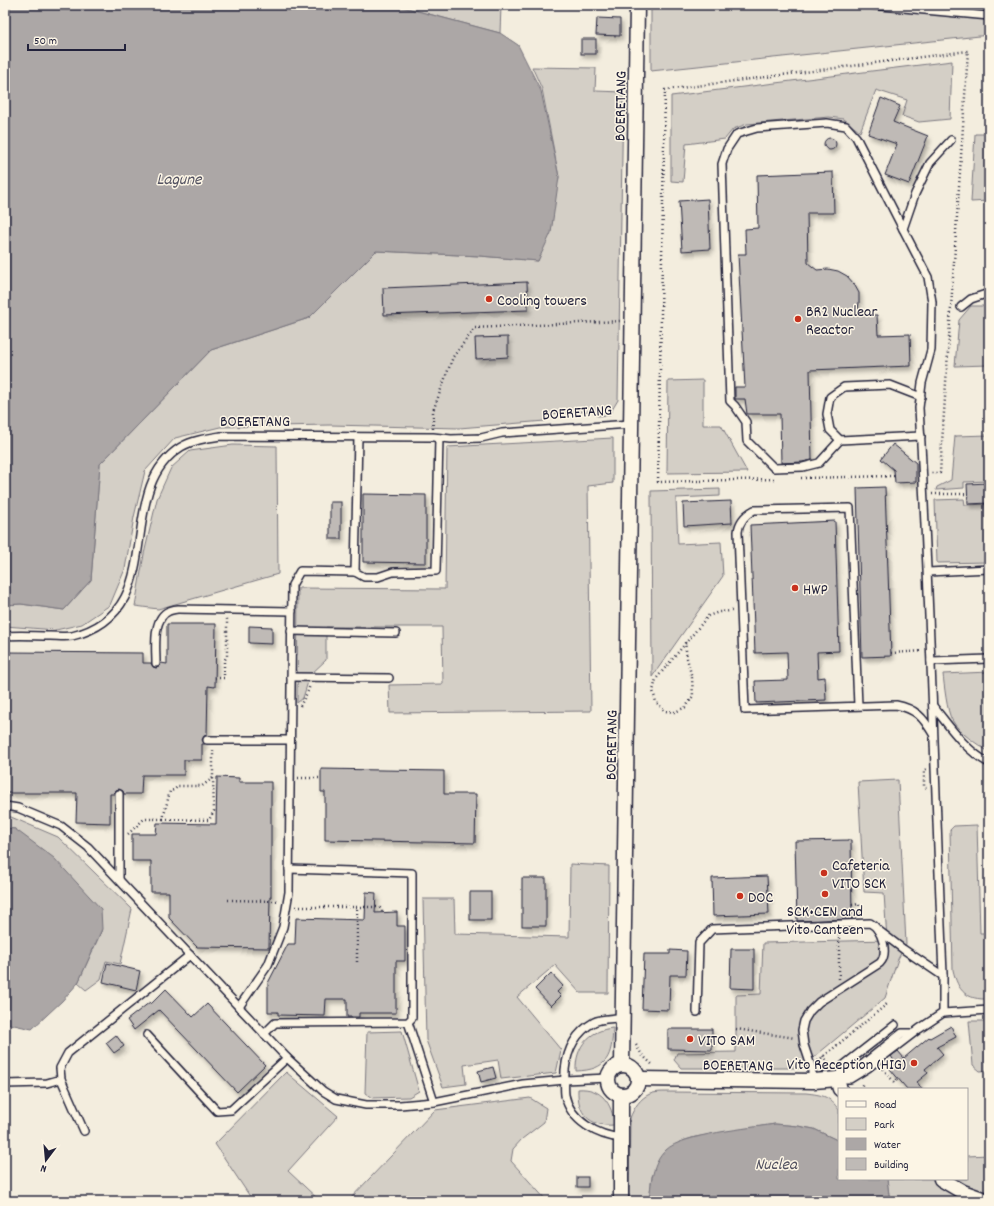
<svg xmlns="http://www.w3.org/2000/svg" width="994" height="1206" font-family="Dekko,sans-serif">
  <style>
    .green { fill: #d4cfc6; stroke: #7b7880 }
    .water { fill: #aca7a6; stroke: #75727b }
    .building { fill: #bfbab6; stroke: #22223b; filter: url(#shadow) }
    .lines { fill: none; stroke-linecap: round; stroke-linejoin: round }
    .lane-casing { stroke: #22223b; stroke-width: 10 }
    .street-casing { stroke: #22223b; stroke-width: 17 }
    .path { stroke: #22223b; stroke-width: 2.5; stroke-dasharray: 1 3; stroke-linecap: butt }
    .lane { stroke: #fcf5e5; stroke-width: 7 }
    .street { stroke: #fcf5e5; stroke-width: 14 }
    .poi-dot { fill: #c8321e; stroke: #fcf5e5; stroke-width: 1.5 }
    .labels { text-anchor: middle; stroke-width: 3; stroke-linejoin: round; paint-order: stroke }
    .street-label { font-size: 16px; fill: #22223b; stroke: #fcf5e5 }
    .poi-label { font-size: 16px; fill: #22223b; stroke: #fcf5e5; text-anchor: start }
    .water-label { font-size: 17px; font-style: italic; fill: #525160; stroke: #fcf5e5 }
  </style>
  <defs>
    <filter id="shadow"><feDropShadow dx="2.5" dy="4" stdDeviation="2" flood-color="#0004"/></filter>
  </defs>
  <rect width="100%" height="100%" fill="#f3edde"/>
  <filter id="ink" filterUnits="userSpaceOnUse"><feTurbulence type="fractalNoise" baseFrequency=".025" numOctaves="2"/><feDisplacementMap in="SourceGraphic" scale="8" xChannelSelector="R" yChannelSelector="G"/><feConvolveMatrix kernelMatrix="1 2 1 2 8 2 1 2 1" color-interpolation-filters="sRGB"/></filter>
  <g filter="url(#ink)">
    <g class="green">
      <path d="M395 5H628V7L501 6 500 33Z"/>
      <path d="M651 5H989V35L651 71Z"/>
      <path d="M952 61 950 119 919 122 902 116 907 100 876 90 860 132 844 119 829 117 747 124 733 129 725 139 686 144 683 182 671 181V96Z"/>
      <path d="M532 67 596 68 595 91 623 92 618 400 609 415 597 416 592 411 550 414 545 421 459 428 330 425 220 427 175 438 145 471 134 517 125 569 110 605 82 624 56 630 5 626V605L21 604 64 610 91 580 100 464 211 350 309 318 376 251 480 256 538 261 559 177 542 89Z"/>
      <path d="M975 134H989V201L971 202Z"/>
      <path d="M971 306H989V365L955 366 959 320Z"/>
      <path d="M703 380V425H721L747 472 667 473 668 381Z"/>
      <path d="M989 435V481L964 482V488L936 490 937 487 951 480 955 436Z"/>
      <path d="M613 438V483L588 486 591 711 390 713 389 685 443 684 442 627H326V660L310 675 303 698 297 703 298 588 445 589 447 447Z"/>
      <path d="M233 445 277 446 278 574 158 609 135 606 144 554 157 499 171 468 190 451Z"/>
      <path d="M720 489V496L676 498 678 544 721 542 723 576 652 677 651 491Z"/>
      <path d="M964 499 965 505 989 504V562L937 563 935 500Z"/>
      <path d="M989 672V752C976 743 960 734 952 720 947 712 944 684 943 674Z"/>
      <path d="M898 780 906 944 898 959 885 998 801 1068H681L674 1060 677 1053 736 1052V995L761 994 763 943 887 940 884 893 864 892 858 782Z"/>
      <path d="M5 816 11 817 58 837 132 909 120 964 106 961 101 979 86 990 78 983 102 930 15 829 5 828Z"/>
      <path d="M977 825 980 933H989V999C966 1000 958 991 953 970L950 830 954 826Z"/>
      <path d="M570 864 609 866 608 993H580L555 965 517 997 561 1050 556 1073 501 1079 498 1060 464 1065 466 1084 443 1087 426 1040 423 899H454L455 934 569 937Z"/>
      <path d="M969 1021H989V1070L980 1071 973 1065Z"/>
      <path d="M613 1028C612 1056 608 1070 576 1071 575 1046 590 1030 613 1028Z"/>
      <path d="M402 1031 419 1091 409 1097 372 1098 365 1093 367 1032Z"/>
      <path d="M286 1072 338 1116 288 1171 320 1201H253L215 1144Z"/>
      <path d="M578 1089C601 1087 613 1104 614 1125 589 1127 577 1113 578 1089Z"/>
      <path d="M666 1092 806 1093C823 1095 829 1096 839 1110V1141L814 1129 798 1126 775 1124 695 1137 679 1142 652 1176 649 1201H629L630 1118C634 1108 640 1098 650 1094 655 1092 661 1092 666 1092Z"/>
      <path d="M530 1098 546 1108 544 1122 522 1139 513 1149 511 1161 547 1201H348L435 1110Z"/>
      <path d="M989 1155V1201H894L889 1195 887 1179H967V1156Z"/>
    </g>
    <g class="water">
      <path d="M5 5H395L500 33 518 45 541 91 559 177 551 233 538 261 480 256 376 251 309 318 211 350 100 464 91 580 64 610 21 604 5 605Z"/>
      <path d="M5 828 15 829 54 858 101 909 102 929 78 983 62 1001 32 1029 5 1023Z"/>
      <path d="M775 1124 798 1126 814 1129 839 1141V1179H887L889 1195 894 1201H649C651 1184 652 1163 666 1150 682 1134 751 1128 775 1124Z"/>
    </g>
    <g class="building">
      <path d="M597 18 620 19V36L596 35Z"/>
      <rect x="581" y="39" width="15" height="15"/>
      <path d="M881 98 900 106 893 122 928 136 909 184 885 175 897 144 868 134Z"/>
      <circle cx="830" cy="144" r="6"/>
      <path d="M833 172 834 213H807L808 263 817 270 828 269 838 271 847 276 854 284 859 293V303L857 315H877L878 335 910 334 911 366 810 370 812 460 802 462 781 463 780 414H747L745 399H735V387H745L738 254H746L745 229 758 228 757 175Z"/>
      <path d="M708 199 710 249 682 251 679 201Z"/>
      <path d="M527 282 528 310 384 315 383 288Z"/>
      <path d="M508 337V357L476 359 475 338Z"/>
      <path d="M893 444 916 463V482L895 483 894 470 881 459Z"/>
      <path d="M989 483V503L968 504 967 484Z"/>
      <path d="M885 487 891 656 862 657 857 488Z"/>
      <path d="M363 494 426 495V563L363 562Z"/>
      <path d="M731 501 732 523 684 526 683 503Z"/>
      <rect x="330" y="502" width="11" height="37"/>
      <path d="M835 521 839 651 817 652 818 678 825 677 826 700 756 703 755 681 788 680 787 652 755 653 750 525Z"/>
      <path d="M167 624H216L215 687 208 686 207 735 204 736 202 740 205 744H202V760H184V775H142L141 794H124L123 791 119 789 116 790 114 794H110V823L76 822 77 793H5V652L143 653V663H151L153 667 156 668 159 667 161 663 167 664Z"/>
      <path d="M249 626 272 627V644L249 643Z"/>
      <path d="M321 769 444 771V794H476L475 843 325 840V792H321Z"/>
      <path d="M217 777 239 778V782H271V897H270L269 948 197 947 169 918V892H151V861H132V834H156L157 823 216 824Z"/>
      <path d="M851 840 852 919 797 921 795 841Z"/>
      <path d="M767 876 769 914 713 916 712 878Z"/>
      <rect x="522" y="878" width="24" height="48"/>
      <path d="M366 892 376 893 375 913 397 912V926H405V961H396V1013H359V1017H347V999H326L325 1016 278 1015V1012H268V983L288 944H295L296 918 365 920Z"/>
      <rect x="470" y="892" width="21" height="28"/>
      <path d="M731 949H754V989L730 988Z"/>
      <path d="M670 950 687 951 686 975H670L669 1010 642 1009 644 954H670Z"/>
      <path d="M107 963 140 971 136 990 103 982Z"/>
      <path d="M551 973 563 986 557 992 561 996 551 1006 535 989Z"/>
      <path d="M166 989 193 1017 207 1004 265 1065 237 1092 159 1010 134 1030 127 1020 150 1002 151 1004Z"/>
      <path d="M951 1026 956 1037 937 1047 943 1054 925 1069 928 1073 917 1082 922 1089H907L890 1069 896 1064 891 1056 898 1051 904 1058 929 1037 930 1038Z"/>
      <path d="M668 1029H712V1050L668 1049Z"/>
      <path d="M116 1035 124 1046 114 1053 106 1043Z"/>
      <path d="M493 1067 496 1078 481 1082 478 1071Z"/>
      <rect x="577" y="1177" width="11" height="10"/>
    </g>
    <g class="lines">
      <g class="lane-casing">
        <g id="lane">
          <path d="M871 5 989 16"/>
          <path d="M961 307 971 299 989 293"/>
          <path d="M921 397 890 385 844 387 830 397 827 414 830 430 840 440 921 436"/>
          <path d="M840 440 819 463 803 467 774 468 747 441 746 422 735 406 730 401 722 164 727 149 737 134 757 128 827 123 846 126 856 137 903 229"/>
          <path d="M355 572 358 437"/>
          <path d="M928 572 989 569"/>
          <path d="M291 631 396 633"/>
          <path d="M5 636C20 635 35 636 50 636 57 636 65 637 72 636 174 611 110 492 181 447 193 440 208 438 221 436L433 437 451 439 481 438 502 433 630 424"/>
          <path d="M931 661 989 659"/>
          <path d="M156 663C156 649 152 618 169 611 172 610 175 609 178 609L292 611"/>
          <path d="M291 677 389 678"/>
          <path d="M858 706 850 508 754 510C745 515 739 521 738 532L745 710 896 705C916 709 923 717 933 734"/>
          <path d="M933 706C949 726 966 751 989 763"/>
          <path d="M207 740H290"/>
          <path d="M5 806 18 808 61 826 88 847 287 1058 323 1091 336 1099 366 1105H400L434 1102 523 1084 565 1080 608 1078"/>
          <path d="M119 879V794"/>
          <path d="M878 930 903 949 943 976"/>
          <path d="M239 1007 268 965 283 927 289 892 292 585 300 571 355 572 364 577H378L393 572 436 571 439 438"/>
          <path d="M697 1012 699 943 712 929 870 923C882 929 889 953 880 963L819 1002 810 1011 804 1021 802 1030 804 1045 812 1069V1081"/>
          <path d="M943 1013V974C935 785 930 597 919 408L922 383 931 350 932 302 928 277 903 229 915 194 930 163 951 140"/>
          <path d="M408 1022 434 1102"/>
          <path d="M913 1033H902L863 1064 837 1079H850L868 1068 919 1029 943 1013 989 1010"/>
          <path d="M264 1034 275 1023 408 1022 412 1018V873L289 869"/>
          <path d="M147 1035 217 1111 231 1110 287 1058"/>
          <path d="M837 1079 844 1065 895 1025"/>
          <path d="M5 1084 47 1083 61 1079"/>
          <path d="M84 1131 61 1079 60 1068 68 1053 190 955"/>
          <path d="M622 1138C598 1136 570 1121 565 1095 564 1087 565 1078 565 1070 567 1050 575 1033 594 1022 601 1018 615 1019 624 1017"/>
        </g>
      </g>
      <g class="street-casing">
        <g id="street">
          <path d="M622 1065 637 5"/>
          <circle cx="623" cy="1080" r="15"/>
          <path d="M638 1079 814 1081 837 1079 840 1089"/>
          <path d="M941 1179 963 1192 988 1201"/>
          <path d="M621 1201V1095"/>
        </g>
      </g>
      <g class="path">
        <path d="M433 429V411L453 357 475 328 620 321"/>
        <path d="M801 478 894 476"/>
        <path d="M774 479 658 482 665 90 968 51 940 473H931"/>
        <path d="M932 494H967"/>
        <path d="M685 642 687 658 692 678 693 696 686 707 675 712 665 711 656 702 653 691 656 679 708 616 719 612 732 611"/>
        <path d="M891 653 922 651"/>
        <path d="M215 678H224V661L227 656V618"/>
        <path d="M300 706 308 691 310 685"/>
        <path d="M926 769 924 772V786L926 788"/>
        <path d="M298 778H321"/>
        <path d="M163 819 209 820 214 811 213 778"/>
        <path d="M128 834 144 819H163L170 791 174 790 178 786H202L213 778V748"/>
        <path d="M228 900 278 901"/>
        <path d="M852 905 859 904 860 914"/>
        <path d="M296 907H379L382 910V913"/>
        <path d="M357 962V907"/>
        <path d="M839 979V934"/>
        <path d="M736 1029 795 1038"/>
        <path d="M636 1045 642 1055 654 1066"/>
        <path d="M823 1056 832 1067"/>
        <path d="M818 1061 887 1004"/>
        <path d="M883 1069 894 1082 898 1079"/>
        <path d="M860 1089 863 1083"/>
      </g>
      <use href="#lane" class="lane"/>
      <use href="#street" class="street"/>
    </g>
  </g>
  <g class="poi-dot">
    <circle cx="489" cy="299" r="4"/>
    <circle cx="798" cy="319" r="4"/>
    <circle cx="795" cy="588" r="4"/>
    <circle cx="824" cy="873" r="4"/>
    <circle cx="825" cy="894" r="4"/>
    <circle cx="740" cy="896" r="4"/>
    <circle cx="690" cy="1039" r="4"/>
    <circle cx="914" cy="1063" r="4"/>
  </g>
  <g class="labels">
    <g class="street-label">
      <text transform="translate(619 106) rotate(-89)" y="6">BOERETANG</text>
      <text transform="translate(577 411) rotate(-4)" y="6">BOERETANG</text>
      <text x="255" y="426">BOERETANG</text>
      <text transform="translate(610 745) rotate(-89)" y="6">BOERETANG</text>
      <text transform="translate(738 1064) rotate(1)" y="6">BOERETANG</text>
    </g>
    <g class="poi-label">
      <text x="497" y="305">Cooling towers</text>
      <text x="806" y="316">BR2 Nuclear<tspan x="806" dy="18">Reactor</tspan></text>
      <text x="803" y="594">HWP</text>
      <text x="832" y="870">Cafeteria<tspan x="832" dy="18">VITO SCK</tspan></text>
      <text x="748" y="902">DOC</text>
      <text x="825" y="916" text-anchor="middle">SCK•CEN and<tspan x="825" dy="18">Vito Canteen</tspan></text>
      <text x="698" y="1045">VITO SAM</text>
      <text x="906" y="1069" text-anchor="end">Vito Reception (HIG)</text>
    </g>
    <g class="water-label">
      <text x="179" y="184">Lagune</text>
      <text x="776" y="1169">Nuclea</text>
    </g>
  </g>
  <rect width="994" height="1206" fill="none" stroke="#fcf5e5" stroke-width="20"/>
  <rect x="10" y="10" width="974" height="1186" fill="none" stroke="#22223b" stroke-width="1.5" filter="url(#ink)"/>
  <rect x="838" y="1088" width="130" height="92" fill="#fcf5e5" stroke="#a5a1a1"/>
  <rect x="846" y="1101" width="20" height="6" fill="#fcf5e5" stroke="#a5a1a1"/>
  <text x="874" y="1108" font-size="12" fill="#22223b">Road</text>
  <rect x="846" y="1118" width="20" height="12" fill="#d4cfc6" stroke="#a5a1a1"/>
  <text x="874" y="1128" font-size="12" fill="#22223b">Park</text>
  <rect x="846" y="1138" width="20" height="12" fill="#aca7a6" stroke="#a5a1a1"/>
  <text x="874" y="1148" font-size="12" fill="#22223b">Water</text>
  <rect x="846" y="1158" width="20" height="12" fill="#bfbab6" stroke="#a5a1a1"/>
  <text x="874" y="1168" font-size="12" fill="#22223b">Building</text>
  <g transform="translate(46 1160) rotate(196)" stroke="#fcf5e5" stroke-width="3" paint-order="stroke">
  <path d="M0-3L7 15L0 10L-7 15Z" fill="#22223b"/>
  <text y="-6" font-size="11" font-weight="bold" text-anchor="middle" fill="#22223b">N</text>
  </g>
  <path d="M28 44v6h97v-6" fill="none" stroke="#22223b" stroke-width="2"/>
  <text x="34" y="44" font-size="12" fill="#22223b" stroke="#fcf5e5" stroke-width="3" paint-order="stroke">50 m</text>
</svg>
